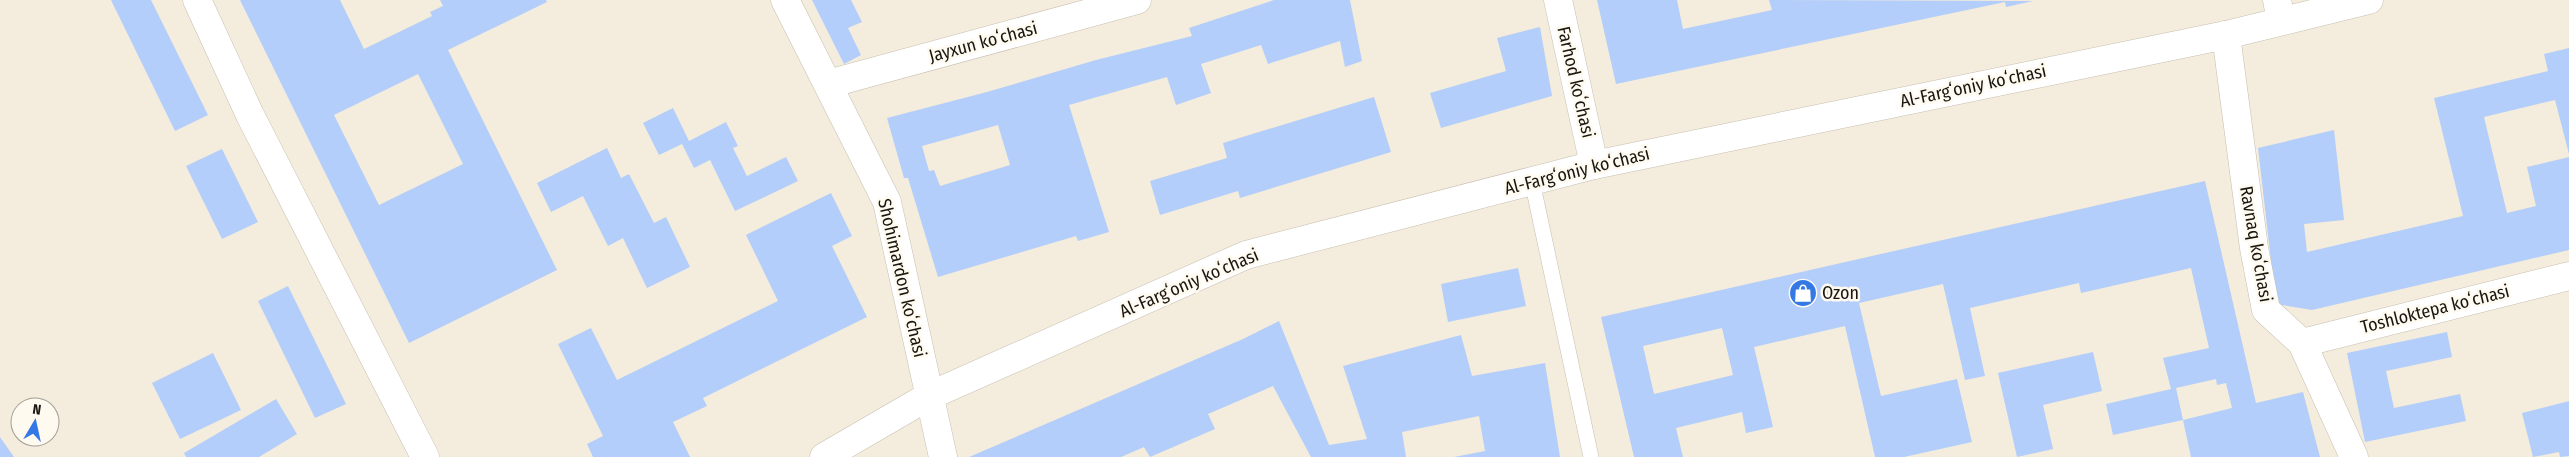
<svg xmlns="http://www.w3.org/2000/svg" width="2569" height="457" font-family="'Fira Sans Condensed',sans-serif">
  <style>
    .building { fill: #b3cefa; fill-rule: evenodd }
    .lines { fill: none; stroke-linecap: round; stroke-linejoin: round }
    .lane-casing { stroke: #c7bfb0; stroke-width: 16 }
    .street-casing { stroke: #c7bfb0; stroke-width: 29 }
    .primary-casing { stroke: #c7bfb0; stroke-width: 29 }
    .lane { stroke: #fff; stroke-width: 15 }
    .street { stroke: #fff; stroke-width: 28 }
    .primary { stroke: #fff; stroke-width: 28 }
    .labels { text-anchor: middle; stroke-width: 5; stroke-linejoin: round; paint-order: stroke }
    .street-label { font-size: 18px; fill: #191611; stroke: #fffaf0 }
    .poi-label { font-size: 18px; fill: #191611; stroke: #fffaf0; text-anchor: start }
  </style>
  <rect width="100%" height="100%" fill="#f4ecdc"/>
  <g class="building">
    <path d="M111 0H151L208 115 175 131Z"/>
    <path d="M240 0H340L364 49 432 16 430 12 443 6 440 0H546L547 2 448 50 557 270 409 343ZM418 74 463 164 379 205 334 115Z"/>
    <path d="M812 0H851L862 22 848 28 861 55 844 64Z"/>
    <path d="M1274 0H1350L1362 61 1345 67 1340 41 1268 64 1261 45 1201 64 1211 93 1176 105 1167 77 1069 105 1109 232 1078 241 1076 236 938 277 908 178H904L887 118 987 92 1096 60 1192 36 1189 28ZM998 125 1010 165 940 186 934 170 929 171 922 146Z"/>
    <path d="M1597 0H1677L1683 29 1772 10 1769 0 2033 1 2006 7 2005 2 1616 84Z"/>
    <path d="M1540 27 1552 96 1441 128 1430 93 1506 71 1497 38Z"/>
    <path d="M2569 48V154L2555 100 2484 117 2507 213 2536 206 2527 167 2569 157V250L2312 310 2276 304 2258 148 2334 130 2344 220 2304 224 2307 252 2463 216 2434 98 2548 71 2544 54Z"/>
    <path d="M1374 97 1391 152 1240 198 1238 191 1160 215 1150 181 1227 158 1223 143Z"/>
    <path d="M673 108 689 141 726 122 738 146 733 148 747 176 786 157 798 181 735 211 710 160 694 168 682 144 659 155 643 123Z"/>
    <path d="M607 148 621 178 629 174 654 223 666 217 690 267 647 288 623 238 608 246 583 196 551 212 537 183Z"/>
    <path d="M222 149 258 222 222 239 186 166Z"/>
    <path d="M2205 181 2256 403 2303 392 2320 457H2191L2183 420 2232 408 2226 383 2217 385 2216 379 2176 388 2183 420 2113 435 2106 404 2171 389 2163 358 2209 348 2191 268 2081 293 2079 283 1970 308 1985 376 1965 380 1943 284 1859 303 1881 396 1957 379 1972 442 1904 457H1875L1845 326 1754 347 1773 427 1746 433 1742 412 1676 428 1683 457H1634L1601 317ZM1722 328 1733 375 1654 394 1643 346Z"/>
    <path d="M831 193 852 236 832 246 867 317 703 398 707 406 673 422 690 457H593L587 444 603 436 558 344 591 328 617 380 778 301 746 235Z"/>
    <path d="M1518 268 1526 306 1448 322 1441 284Z"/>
    <path d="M288 286 346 404 315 418 258 301Z"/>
    <path d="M1279 321 1329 445 1367 439 1343 366 1461 335 1472 376 1545 363 1560 457H1454L1485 451 1479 416 1402 432 1406 457H1311L1273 386 1208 414 1215 429 1150 457 1144 447 1121 457H969L1243 339Z"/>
    <path d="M2447 332 2452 357 2386 371 2394 408 2460 394 2466 421 2365 442 2347 353Z"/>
    <path d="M2093 352 2102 391 2043 405 2053 449 2017 457 1998 373Z"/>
    <path d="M213 353 241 410 180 439 152 383Z"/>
    <path d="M276 399 297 434 259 457H186L184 453Z"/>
    <path d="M2569 401V456L2560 457 2559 452 2533 457 2522 413Z"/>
    <path d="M0 437 14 457H0Z"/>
  </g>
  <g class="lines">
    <g class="lane-casing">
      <path id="lane" d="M1532 181 1591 457"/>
    </g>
    <g class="street-casing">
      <g id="street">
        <path d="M197 0 250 115 425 457"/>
        <path d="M785 0 887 202 943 457"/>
        <path d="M1558 0 1594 165"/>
        <path d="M2277 0 2281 21"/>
        <path d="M2226 35 2254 248 2266 310 2302 343 2354 457"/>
        <path d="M828 84 1137 0"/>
        <path d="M2302 343 2569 276"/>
      </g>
    </g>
    <g class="primary-casing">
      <path id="primary" d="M824 457 929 396 1246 255 1594 165 2226 35 2369 0"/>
    </g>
    <use href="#lane" class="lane"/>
    <use href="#street" class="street"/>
    <use href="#primary" class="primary"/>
  </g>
  <defs>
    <g id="shop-disc" transform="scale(1.4375)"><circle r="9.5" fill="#3478e6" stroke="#fffaf0"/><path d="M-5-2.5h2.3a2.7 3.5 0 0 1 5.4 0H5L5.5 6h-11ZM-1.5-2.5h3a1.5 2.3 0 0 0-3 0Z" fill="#fff"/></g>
  </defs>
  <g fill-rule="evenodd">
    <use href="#shop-disc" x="1803" y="293"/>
  </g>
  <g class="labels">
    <g class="street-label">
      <text transform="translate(983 42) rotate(-15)" y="6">Jayxun koʻchasi</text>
      <text transform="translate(1576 82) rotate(77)" y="6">Farhod koʻchasi</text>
      <text transform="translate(1973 86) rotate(-12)" y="6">Al-Fargʻoniy koʻchasi</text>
      <text transform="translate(1577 171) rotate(-14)" y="6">Al-Fargʻoniy koʻchasi</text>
      <text transform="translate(2256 244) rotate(80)" y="6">Ravnaq koʻchasi</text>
      <text transform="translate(902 278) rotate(77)" y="6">Shohimardon koʻchasi</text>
      <text transform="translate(1189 283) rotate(-23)" y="6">Al-Fargʻoniy koʻchasi</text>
      <text transform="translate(2435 309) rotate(-14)" y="6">Toshloktepa koʻchasi</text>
    </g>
    <g class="poi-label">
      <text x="1822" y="299">Ozon</text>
    </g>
  </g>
  <g transform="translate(35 422) rotate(9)"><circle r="24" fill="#fffaf0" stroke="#a39f97"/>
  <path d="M0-4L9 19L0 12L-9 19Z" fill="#3478e6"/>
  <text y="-8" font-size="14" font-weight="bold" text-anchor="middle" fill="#191611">N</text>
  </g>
</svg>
